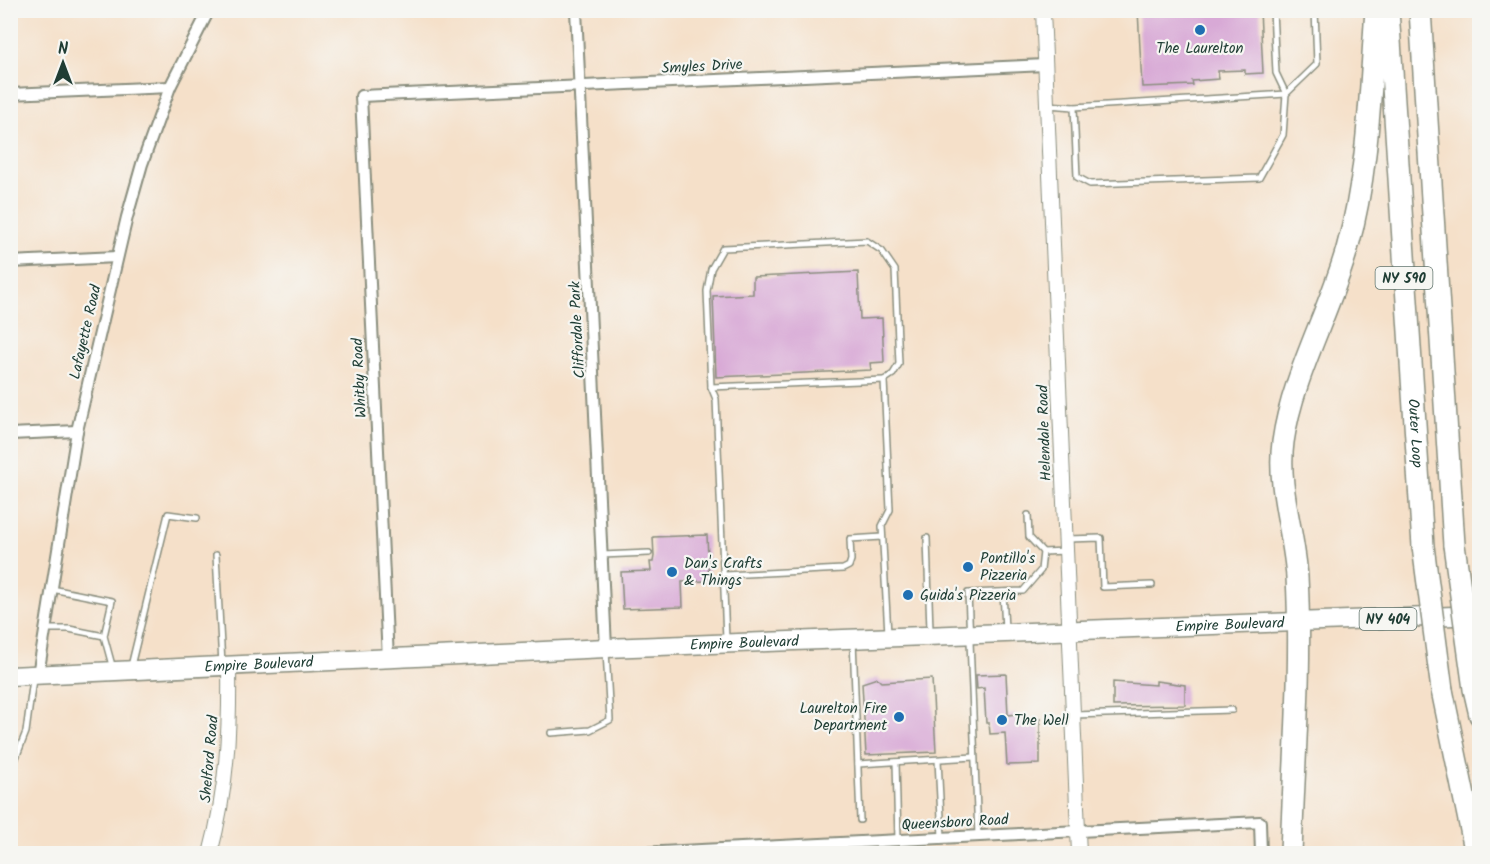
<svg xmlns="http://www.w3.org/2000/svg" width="1490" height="864" font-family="Kalam,sans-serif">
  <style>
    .building { fill: #d8a9d6 }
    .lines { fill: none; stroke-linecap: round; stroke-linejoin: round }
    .service-casing { stroke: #8a8e7e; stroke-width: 8 }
    .minor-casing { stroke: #8a8e7e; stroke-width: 14 }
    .tertiary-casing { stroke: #8a8e7e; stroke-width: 16 }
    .primary-casing { stroke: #8a8e7e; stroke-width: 21 }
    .motorway-casing { stroke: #8a8e7e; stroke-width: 24 }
    .service { stroke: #fff; stroke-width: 5 }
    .minor { stroke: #fff; stroke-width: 10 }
    .tertiary { stroke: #fff; stroke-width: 14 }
    .primary { stroke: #fff; stroke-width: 18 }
    .motorway { stroke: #fff; stroke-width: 21 }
    .motorway-bridge-casing { stroke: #8a8e7e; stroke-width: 24; stroke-linecap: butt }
    .motorway-bridge { stroke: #fff; stroke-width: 21 }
    .poi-dot { fill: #1f6fb2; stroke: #f6f6f2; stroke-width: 2 }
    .labels { text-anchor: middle; stroke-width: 4.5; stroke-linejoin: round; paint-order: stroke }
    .shield { fill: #f6f6f2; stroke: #60746d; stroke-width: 1.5 }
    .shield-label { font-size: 14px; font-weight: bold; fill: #1f3d34 }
    .poi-label { font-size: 15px; fill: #1f3d34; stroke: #f6f6f2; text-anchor: start }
    .street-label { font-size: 15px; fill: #1f3d34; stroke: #f6f6f2 }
  </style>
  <rect width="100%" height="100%" fill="#f6f6f2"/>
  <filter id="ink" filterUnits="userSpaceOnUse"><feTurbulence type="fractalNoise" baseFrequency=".0167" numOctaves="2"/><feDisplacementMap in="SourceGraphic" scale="12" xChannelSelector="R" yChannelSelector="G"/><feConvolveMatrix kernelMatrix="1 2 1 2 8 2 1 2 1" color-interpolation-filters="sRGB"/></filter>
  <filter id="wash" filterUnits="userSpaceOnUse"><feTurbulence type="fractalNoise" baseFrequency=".008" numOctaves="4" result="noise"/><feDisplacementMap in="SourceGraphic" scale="24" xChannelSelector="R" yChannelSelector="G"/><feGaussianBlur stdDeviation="1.35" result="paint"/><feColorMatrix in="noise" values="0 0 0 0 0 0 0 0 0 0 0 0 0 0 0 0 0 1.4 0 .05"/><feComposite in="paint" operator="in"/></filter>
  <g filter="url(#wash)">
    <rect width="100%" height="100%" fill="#f5e0c9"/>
    <g id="blocks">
      <g class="building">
        <path d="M1138 10H1260L1263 73 1245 74V70L1218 71 1219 79 1192 81 1193 85 1142 87Z"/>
        <path d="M858 272 860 319 882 318 884 362 870 363 871 370 716 377 713 296 753 294V277Z"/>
        <path d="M707 535 709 581 682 582 683 607 623 609 621 572 651 571 650 562H653L654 556 653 537Z"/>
        <path d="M1006 674 1008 715 1017 714 1018 720 1040 719V764L1007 765 1005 733 990 734 989 723H986L984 688 977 689 976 675Z"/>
        <path d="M877 678 881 682 932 679 936 752 866 755 862 683Z"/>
        <path d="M1156 681 1185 685V705L1113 706V682L1156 685Z"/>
      </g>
    </g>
  </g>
  <g filter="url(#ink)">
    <use href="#blocks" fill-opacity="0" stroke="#8a8e7e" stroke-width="1.5"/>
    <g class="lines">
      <g class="service-casing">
        <g id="service">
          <path d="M1048 105 1074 107 1286 94 1317 64 1315 10"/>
          <path d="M1074 107 1077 177 1090 184 1259 178 1283 135 1286 94 1276 73 1273 10"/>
          <path d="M711 387 884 380"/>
          <path d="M1028 515 1029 537 1043 552"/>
          <path d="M927 538 930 631"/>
          <path d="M1067 539 1101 538 1103 587 1152 585"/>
          <path d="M216 555 222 664"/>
          <path d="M602 555 649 553"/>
          <path d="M725 575 843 569 849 566 851 560 850 539 882 537"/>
          <path d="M52 589 112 601 104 636 113 669"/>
          <path d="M1003 592 1005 629"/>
          <path d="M46 629H69L104 636"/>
          <path d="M726 639 716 399 711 387 707 291 711 269 723 248 867 241 882 251 895 270 899 364 893 374 884 380 890 510 882 526 888 634"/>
          <path d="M853 640 860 820"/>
          <path d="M131 666 168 514 197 518"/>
          <path d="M1074 715 1232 710"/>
          <path d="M551 733 590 730 610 720 606 651"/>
          <path d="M938 760 942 837"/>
          <path d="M896 762 898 840"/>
          <path d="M858 764 974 757"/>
          <path d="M10 773 26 732 33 679"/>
          <path d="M978 835 968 593 1023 591 1041 570 1043 552 1066 551"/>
        </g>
      </g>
      <g class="minor-casing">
        <g id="minor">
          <path d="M576 10 606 648"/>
          <path d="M10 94 170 87"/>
          <path d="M10 262 117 257"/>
          <path d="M10 434 77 431"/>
          <path d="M388 659 361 96 1045 65"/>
          <path d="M38 675 77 431 127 217 142 164 170 87 209 10"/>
          <path d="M621 854 1260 822 1261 854"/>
        </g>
      </g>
      <g class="tertiary-casing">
        <g id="tertiary">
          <path d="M1043 10 1079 854"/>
          <path d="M210 854C227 791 230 730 229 665"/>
        </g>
      </g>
      <g class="primary-casing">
        <g id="primary">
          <path id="s1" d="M10 676 606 648 1480 615"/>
        </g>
      </g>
      <g class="motorway-casing">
        <g id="motorway">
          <path id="s2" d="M1388 10 1423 546"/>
          <path d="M1420 10 1454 545"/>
          <path d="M1474 689 1480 715"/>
          <path d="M1442 690 1476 854"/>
          <path d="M1291 854C1294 762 1302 669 1297 577 1294 531 1277 488 1283 442 1292 377 1329 313 1347 249 1369 171 1370 90 1376 10"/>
        </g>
      </g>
      <use href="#service" class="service"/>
      <use href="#minor" class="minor"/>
      <use href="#tertiary" class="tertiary"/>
      <use href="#primary" class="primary"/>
      <use href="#motorway" class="motorway"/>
      <g class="motorway-bridge-casing">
        <g id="motorway-bridge">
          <path d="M1454 545 1474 689"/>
          <path d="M1423 546 1442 690"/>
        </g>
      </g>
      <use href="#motorway-bridge" class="motorway-bridge"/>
    </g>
  </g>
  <g class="poi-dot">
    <circle cx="1200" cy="30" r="6"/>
    <circle cx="968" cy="567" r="6"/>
    <circle cx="672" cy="572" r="6"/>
    <circle cx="908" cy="595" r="6"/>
    <circle cx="899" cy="717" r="6"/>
    <circle cx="1002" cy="720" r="6"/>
  </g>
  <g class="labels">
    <g class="shield">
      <rect x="1375.5" y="267" width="57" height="22" rx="4.5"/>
      <rect x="1359.5" y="608" width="57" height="22" rx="4.5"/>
    </g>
    <g class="shield-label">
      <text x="1404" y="283">NY 590</text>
      <text x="1388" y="624">NY 404</text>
    </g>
    <g class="poi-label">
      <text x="1200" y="53" text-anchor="middle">The Laurelton</text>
      <text x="980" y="563">Pontillo's<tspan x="980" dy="17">Pizzeria</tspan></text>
      <text x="684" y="568">Dan's Crafts<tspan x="684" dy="17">&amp; Things</tspan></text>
      <text x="920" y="600">Guida's Pizzeria</text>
      <text x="887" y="713" text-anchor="end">Laurelton Fire<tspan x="887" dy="17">Department</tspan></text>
      <text x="1014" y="725">The Well</text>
    </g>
    <g class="street-label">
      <text transform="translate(702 66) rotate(-3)" y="5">Smyles Drive</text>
      <text transform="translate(577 330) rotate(-93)" y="5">Cliffordale Park</text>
      <text transform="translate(85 332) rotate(-77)" y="5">Lafayette Road</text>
      <text transform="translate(359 378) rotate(-93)" y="5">Whitby Road</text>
      <text transform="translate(1044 433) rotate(-92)" y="5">Helendale Road</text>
      <text dy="5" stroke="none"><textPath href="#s2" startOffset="424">Outer Loop</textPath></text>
      <text dy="5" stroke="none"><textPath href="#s1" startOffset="1221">Empire Boulevard</textPath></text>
      <text dy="5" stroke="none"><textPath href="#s1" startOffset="735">Empire Boulevard</textPath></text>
      <text dy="5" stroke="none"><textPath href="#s1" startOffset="249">Empire Boulevard</textPath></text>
      <text transform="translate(209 759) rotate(-85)" y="5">Shelford Road</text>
      <text transform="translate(955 822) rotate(-3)" y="5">Queensboro Road</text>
    </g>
  </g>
  <rect width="1490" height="864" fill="none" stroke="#f6f6f2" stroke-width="36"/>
  <g transform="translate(63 63)" stroke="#f6f6f2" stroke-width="4.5" paint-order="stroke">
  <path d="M0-4.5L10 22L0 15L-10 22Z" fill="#1f3d34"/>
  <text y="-9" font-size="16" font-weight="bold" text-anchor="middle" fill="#1f3d34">N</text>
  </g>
</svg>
